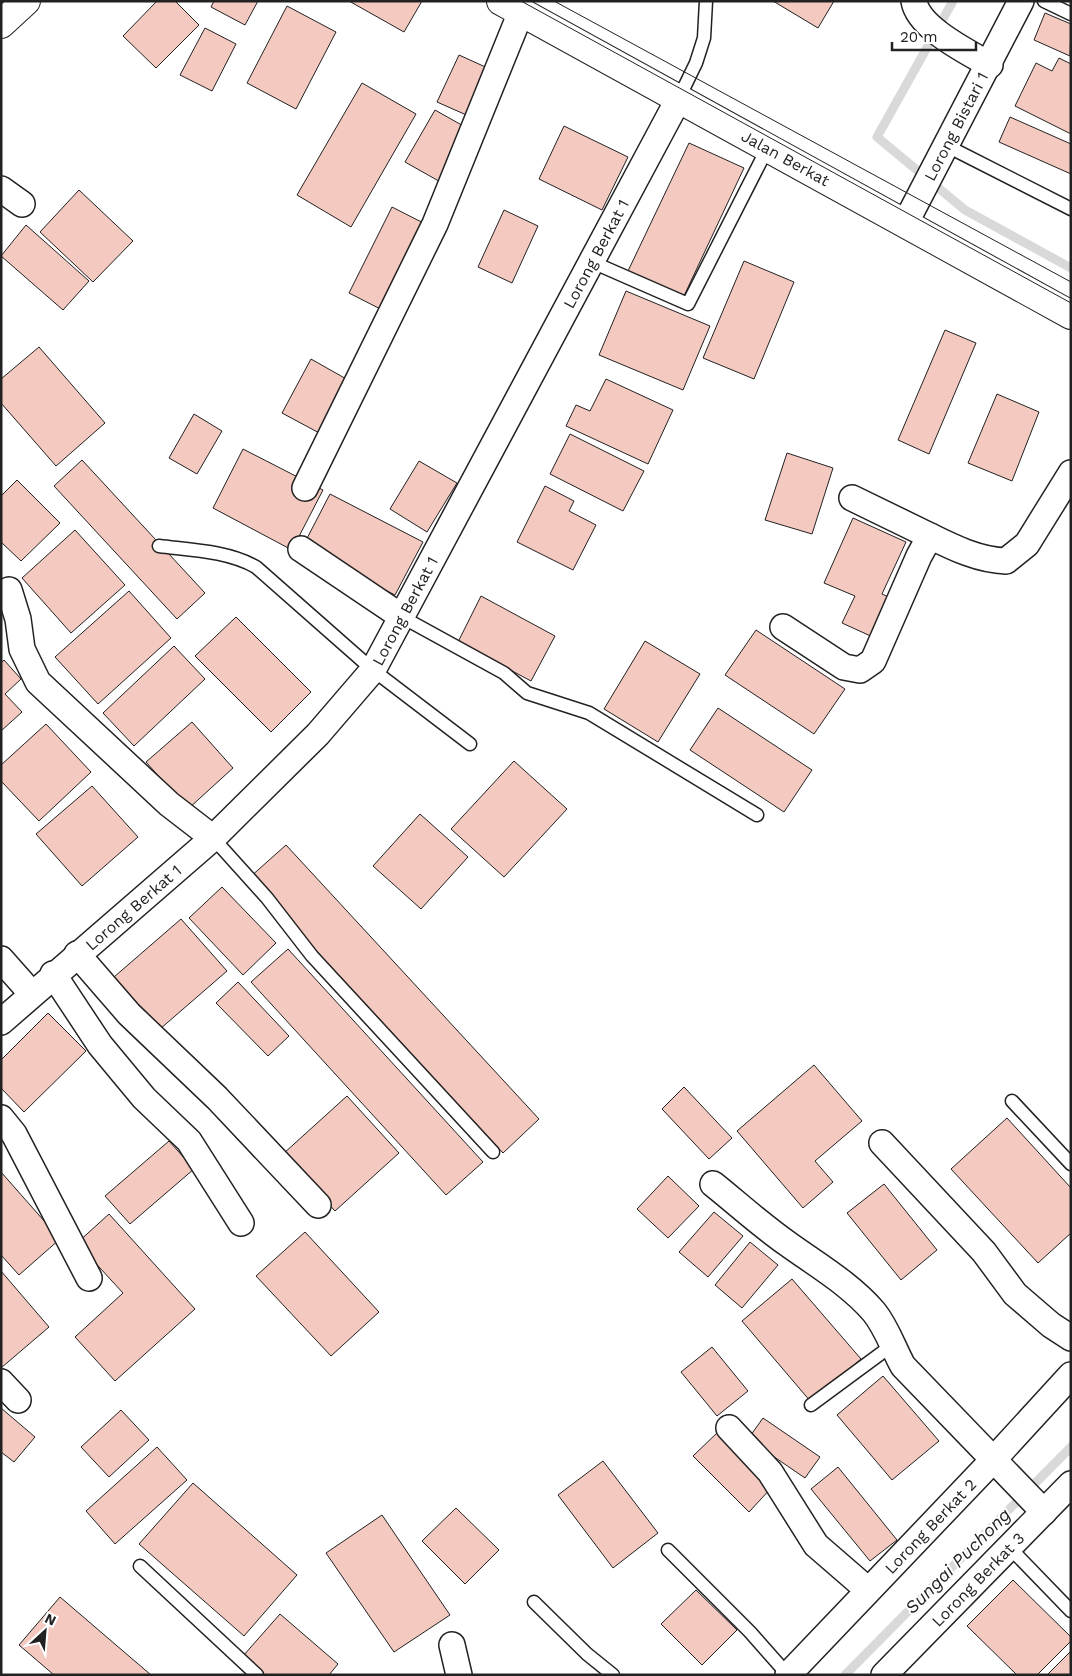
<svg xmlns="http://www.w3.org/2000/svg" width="1072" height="1676" font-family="'Work Sans',sans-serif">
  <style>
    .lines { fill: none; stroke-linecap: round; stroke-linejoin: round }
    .stream { stroke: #d9d9d9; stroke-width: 9 }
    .building { fill: #f3c9c0; stroke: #222 }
    .lane-casing { stroke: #222; stroke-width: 15 }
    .street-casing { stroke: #222; stroke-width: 28 }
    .secondary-casing { stroke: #222; stroke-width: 30 }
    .lane { stroke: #fff; stroke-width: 12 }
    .street { stroke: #fff; stroke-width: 25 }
    .secondary { stroke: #fff; stroke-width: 28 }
    .tram { stroke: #222; stroke-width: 1 }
    .labels { text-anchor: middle; stroke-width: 4; stroke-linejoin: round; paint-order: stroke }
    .street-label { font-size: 16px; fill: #222; stroke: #fff }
    .water-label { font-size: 18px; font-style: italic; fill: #222; stroke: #fff }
  </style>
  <rect width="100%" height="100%" fill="#fff"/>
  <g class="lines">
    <g class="stream">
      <path d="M953 1 877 137 965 210 1071 268"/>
      <path d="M845 1675 1071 1447"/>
    </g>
  </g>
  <g class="building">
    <path d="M157 1H175L199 25 156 68 123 36Z"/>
    <path d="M214 1H258L245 25 211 7Z"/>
    <path d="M349 1H422L404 32Z"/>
    <path d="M773 1H834L818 28Z"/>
    <path d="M287 6 336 32 296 109 247 83Z"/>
    <path d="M1045 13 1071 24 1070 56 1034 40Z"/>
    <path d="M205 28 236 44 212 91 180 75Z"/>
    <path d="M459 55 492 70 471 117 437 102Z"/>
    <path d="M1059 58 1071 64V134L1015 106 1036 63 1052 71Z"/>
    <path d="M362 83 416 114 351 227 297 195Z"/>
    <path d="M435 110 474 132 444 184 405 162Z"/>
    <path d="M1010 117 1071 144V174L999 142Z"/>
    <path d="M564 126 628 157 602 210 539 179Z"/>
    <path d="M689 143 744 168 683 298 628 271Z"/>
    <path d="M79 190 133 241 93 282 40 232Z"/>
    <path d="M392 207 441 232 398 318 349 293Z"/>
    <path d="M504 210 538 226 512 283 478 267Z"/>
    <path d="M26 225 89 281 63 310 1 256Z"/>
    <path d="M744 261 794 282 754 379 703 358Z"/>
    <path d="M626 291 710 326 683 390 599 355Z"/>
    <path d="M945 330 976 343 929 454 898 440Z"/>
    <path d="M39 347 105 423 56 466 1 403V379Z"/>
    <path d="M311 359 364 389 336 442 282 413Z"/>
    <path d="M606 379 673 410 648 464 566 426 576 405 590 411Z"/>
    <path d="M997 394 1039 412 1012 481 968 463Z"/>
    <path d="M194 414 222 431 197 474 169 458Z"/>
    <path d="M570 434 644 471 623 511 550 474Z"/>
    <path d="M243 449 323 490 292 550 213 508Z"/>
    <path d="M787 453 833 468 812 534 765 520Z"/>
    <path d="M82 460 205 593 177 619 54 486Z"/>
    <path d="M419 461 457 483 427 532 390 509Z"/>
    <path d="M17 480 60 523 21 561 1 542V496Z"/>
    <path d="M545 486 574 501 569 511 596 525 573 570 517 542Z"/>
    <path d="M330 494 423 542 395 595 302 548Z"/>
    <path d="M853 518 906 542 882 594 893 599 875 638 842 623 855 596 824 583Z"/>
    <path d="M75 530 125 585 71 633 22 578Z"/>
    <path d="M129 591 171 638 98 704 55 657Z"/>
    <path d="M481 596 555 636 531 681 458 642Z"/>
    <path d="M236 617 311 692 271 732 195 656Z"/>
    <path d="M756 630 845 689 814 734 725 675Z"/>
    <path d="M645 641 700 674 658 742 604 709Z"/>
    <path d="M174 646 205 679 134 746 103 713Z"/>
    <path d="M4 660 21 679 5 694 22 712 1 731V663Z"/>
    <path d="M718 708 812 770 784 812 690 750Z"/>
    <path d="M192 722 233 768 188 809 146 762Z"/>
    <path d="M46 724 91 772 39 821 1 781V765Z"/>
    <path d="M514 761 567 809 504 877 451 829Z"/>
    <path d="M92 786 138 837 82 886 36 834Z"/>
    <path d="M420 814 468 857 421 909 373 866Z"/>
    <path d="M286 845 539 1119 503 1153 249 878Z"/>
    <path d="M222 887 276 943 243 975 189 918Z"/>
    <path d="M181 919 227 971 160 1029 114 977Z"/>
    <path d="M288 949 483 1162 446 1195 251 982Z"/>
    <path d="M238 982 289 1036 268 1056 216 1003Z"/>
    <path d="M48 1013 86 1051 24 1112 1 1088V1060Z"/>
    <path d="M814 1065 862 1121 815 1161 833 1182 803 1208 737 1131Z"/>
    <path d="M684 1087 732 1138 709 1159 662 1109Z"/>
    <path d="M347 1096 399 1153 335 1211 283 1154Z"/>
    <path d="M1007 1118 1071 1188V1233L1038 1263 951 1169Z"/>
    <path d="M169 1141 194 1169 130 1224 105 1196Z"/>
    <path d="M1 1172 60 1239 19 1275 1 1255Z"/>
    <path d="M668 1176 699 1206 668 1238 637 1209Z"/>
    <path d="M884 1184 937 1250 901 1280 847 1213Z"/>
    <path d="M714 1212 743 1236 708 1277 679 1252Z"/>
    <path d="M109 1214 195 1309 115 1381 75 1337 123 1293 77 1243Z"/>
    <path d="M305 1232 379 1312 331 1356 256 1276Z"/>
    <path d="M750 1242 778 1265 742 1308 715 1285Z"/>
    <path d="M1 1271 49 1327 1 1368Z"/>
    <path d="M792 1279 861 1359 811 1402 742 1321Z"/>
    <path d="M712 1347 748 1391 717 1416 681 1372Z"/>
    <path d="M883 1376 939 1441 892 1480 837 1415Z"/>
    <path d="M1 1408 35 1437 14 1462 1 1452Z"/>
    <path d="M121 1410 149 1440 109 1477 81 1447Z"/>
    <path d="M763 1418 820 1457 805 1478 748 1439Z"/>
    <path d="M718 1432 773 1486 749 1512 693 1456Z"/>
    <path d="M157 1447 187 1480 115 1544 86 1511Z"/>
    <path d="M603 1461 658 1533 613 1568 558 1495Z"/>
    <path d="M838 1467 897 1540 870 1561 811 1489Z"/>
    <path d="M193 1483 297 1575 244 1636 139 1544Z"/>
    <path d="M456 1508 499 1550 465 1584 422 1541Z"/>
    <path d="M382 1515 450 1615 394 1652 326 1553Z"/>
    <path d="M1013 1580 1071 1637V1641L1037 1675H1017L967 1626Z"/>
    <path d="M696 1590 737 1630 702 1665 661 1624Z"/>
    <path d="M60 1597 151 1675H54L19 1645Z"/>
    <path d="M280 1614 338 1664 329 1675H264L243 1656Z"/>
    <path d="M1071 1651V1675H1047Z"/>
  </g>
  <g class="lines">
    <g class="lane-casing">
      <g id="lane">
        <path d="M1044 1 1071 14"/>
        <path d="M678 100 696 63 704 38 706 1"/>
        <path d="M947 146 1071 209"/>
        <path d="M592 262 688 304 767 149"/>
        <path d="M159 546C191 550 228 551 256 567L373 670 470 744"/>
        <path d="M402 617 504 673 527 693 589 713 757 815"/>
        <path d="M213 838 267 898 312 956 493 1152"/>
        <path d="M1012 1101 1071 1164"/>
        <path d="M811 1405 891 1346"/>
        <path d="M1009 1547 1071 1611"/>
        <path d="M668 1550 750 1632 788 1675"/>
        <path d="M140 1566 257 1675"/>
        <path d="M534 1602 587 1654 613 1675"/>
      </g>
    </g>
    <g class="street-casing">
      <g id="street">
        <path d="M914 1C918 28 968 52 990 65"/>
        <path d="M1 189 22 204"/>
        <path id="s1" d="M905 224 1021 1"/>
        <path d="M305 488 435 224 521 12"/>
        <path d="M852 498 930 536"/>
        <path d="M301 549 402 617"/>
        <path d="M9 590 18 619 22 649 38 682 169 804 213 838"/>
        <path d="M783 627 844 667 860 670 873 661 919 556 930 536C954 548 979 560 1006 561L1027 544 1071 473"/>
        <path d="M77 954 129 1014 217 1098 318 1205"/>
        <path d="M1 959 32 994"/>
        <path d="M53 974 100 1045 144 1098 189 1141 241 1223"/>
        <path id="s2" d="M1 1022 213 838 318 734 373 670 678 100"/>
        <path d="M1 1118 14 1134 89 1278"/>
        <path d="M882 1143 984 1252 1015 1294 1051 1325 1071 1338"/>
        <path d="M713 1184C738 1204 762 1226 788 1244 817 1265 850 1284 874 1312 887 1328 893 1348 903 1366L1044 1512"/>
        <path d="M1 1382 18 1400"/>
        <path d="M729 1428 770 1472 816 1545 868 1590"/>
        <path d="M452 1645 459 1675"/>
        <path id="s3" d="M788 1675 995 1458 1071 1375"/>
        <path id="s4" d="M884 1675 1071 1484"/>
      </g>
    </g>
    <g class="secondary-casing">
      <g id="secondary">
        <path id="s5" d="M501 1 1071 315"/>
        <path d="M1 24 26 1"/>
      </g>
    </g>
    <use href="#lane" class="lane"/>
    <use href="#street" class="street"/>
    <use href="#secondary" class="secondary"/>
    <g class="tram">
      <path d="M521 1 1071 303"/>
      <path d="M554 1 1071 282"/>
    </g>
  </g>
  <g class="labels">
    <g class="street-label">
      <text dy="6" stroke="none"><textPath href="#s1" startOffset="110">Lorong Bistari 1</textPath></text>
      <text dy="6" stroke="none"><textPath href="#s5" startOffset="325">Jalan Berkat</textPath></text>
      <text dy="6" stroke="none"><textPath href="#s2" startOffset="985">Lorong Berkat 1</textPath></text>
      <text dy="6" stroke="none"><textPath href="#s2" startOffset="580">Lorong Berkat 1</textPath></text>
      <text dy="6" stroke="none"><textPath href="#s2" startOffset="175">Lorong Berkat 1</textPath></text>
      <text dy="6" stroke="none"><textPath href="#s3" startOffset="206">Lorong Berkat 2</textPath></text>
      <text dy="6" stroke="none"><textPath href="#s4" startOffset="134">Lorong Berkat 3</textPath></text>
    </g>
    <g class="water-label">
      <text transform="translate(958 1561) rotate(-45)" y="6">Sungai Puchong</text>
    </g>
  </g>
  <rect width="1072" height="1676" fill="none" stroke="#222222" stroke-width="5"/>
  <g transform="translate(45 1631) rotate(26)" stroke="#ffffff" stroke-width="4" paint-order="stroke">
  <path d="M0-4L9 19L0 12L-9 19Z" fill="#222222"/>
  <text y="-8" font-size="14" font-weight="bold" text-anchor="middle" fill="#222222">N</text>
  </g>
  <path d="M892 42v8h84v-8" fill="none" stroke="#222222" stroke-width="2.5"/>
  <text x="900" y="42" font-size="15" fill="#222222" stroke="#ffffff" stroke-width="4" paint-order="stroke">20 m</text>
</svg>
